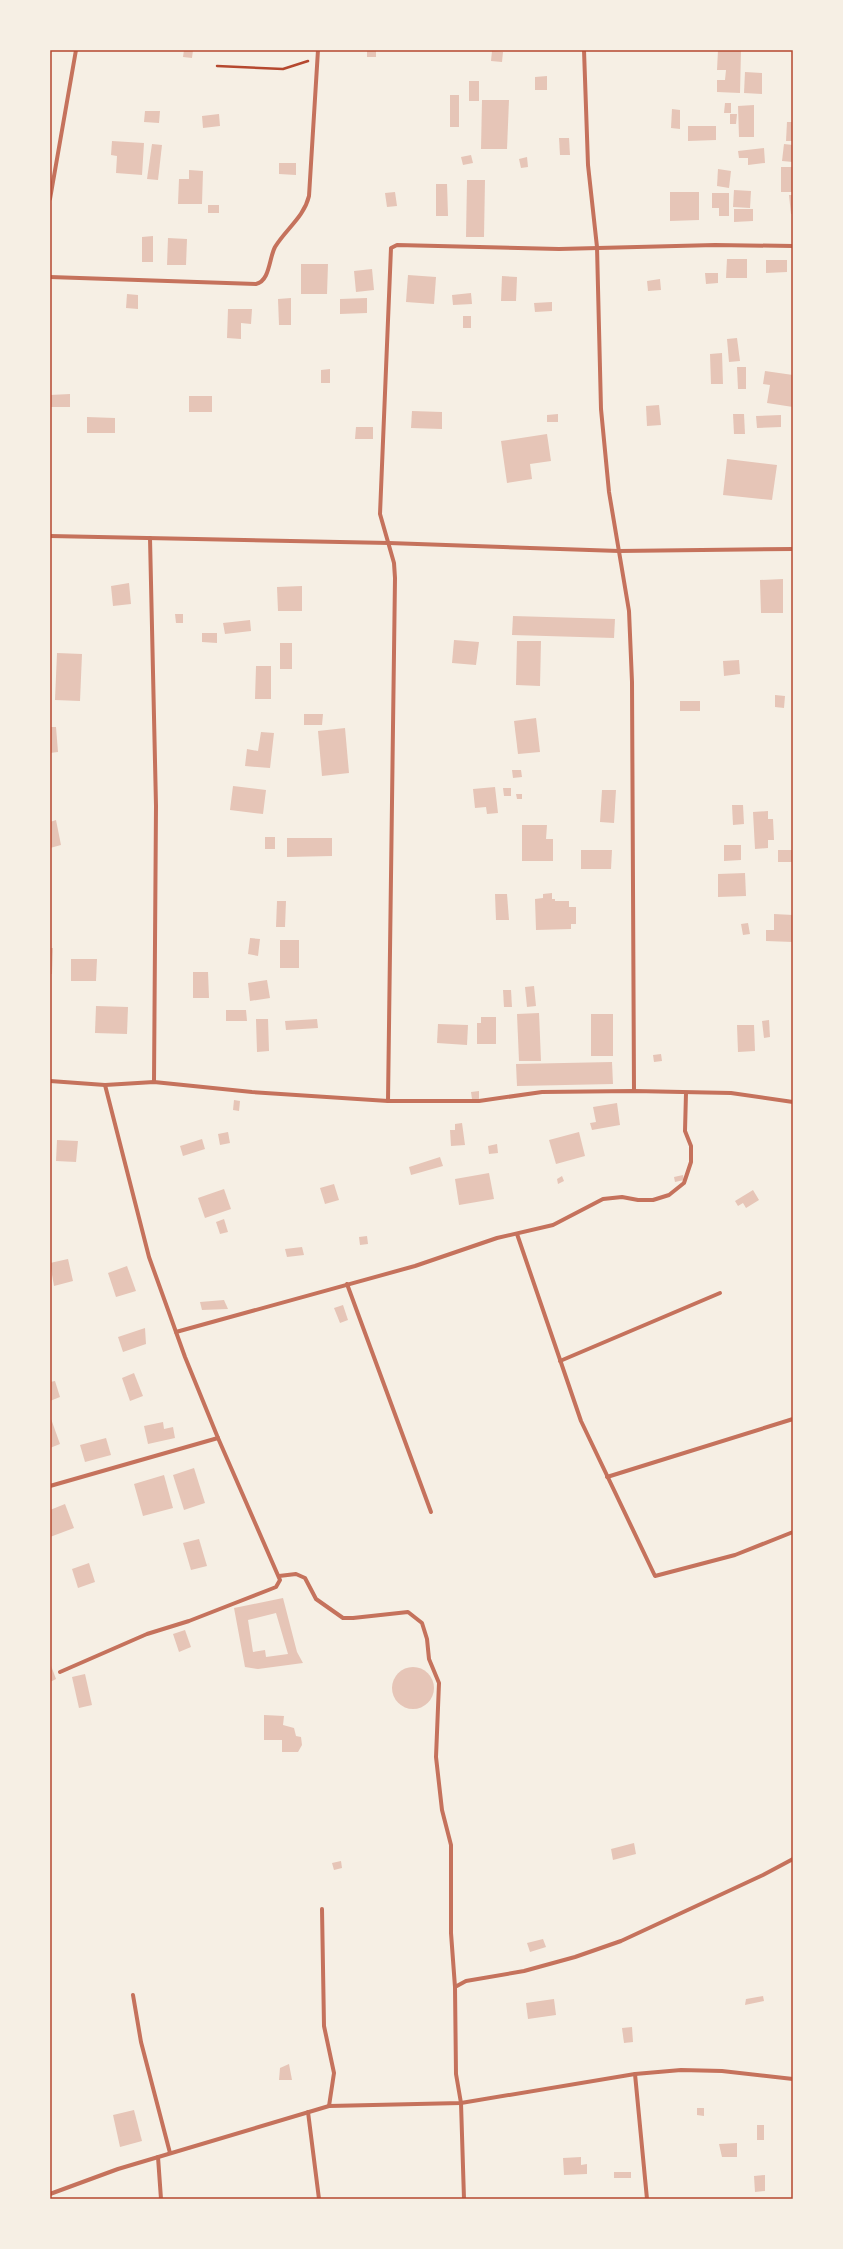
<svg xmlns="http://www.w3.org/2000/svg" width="843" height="2249" font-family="'PT Sans Narrow',sans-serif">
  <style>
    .building { fill: #e6c5b7; fill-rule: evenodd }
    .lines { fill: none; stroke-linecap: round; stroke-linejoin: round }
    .path { stroke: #b5482f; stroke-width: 2.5 }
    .minor { stroke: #c5725c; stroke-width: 4 }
    .neatline { fill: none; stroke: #b5482f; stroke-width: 1.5 }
  </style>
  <rect width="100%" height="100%" fill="#f6efe4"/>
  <g class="building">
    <path d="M184 50H193L192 58 183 57Z"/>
    <rect x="367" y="50" width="9" height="7"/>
    <path d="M718 50H741L740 93 717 92V80H725L726 70H717Z"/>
    <path d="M492 51 503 52 502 62 491 61Z"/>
    <path d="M745 72 762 73V94L744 93Z"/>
    <path d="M547 76V90H535V77Z"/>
    <rect x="469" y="81" width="10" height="20"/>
    <rect x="450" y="95" width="9" height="32"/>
    <path d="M482 100H509L507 149H481Z"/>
    <path d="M725 103H731V113H724Z"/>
    <path d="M754 105V137H739L738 106Z"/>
    <path d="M672 109 680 110V129L671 128Z"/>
    <path d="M145 111H160L159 123 144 122Z"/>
    <path d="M219 114 220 126 203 128 202 116Z"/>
    <path d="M730 114H737L736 124H730Z"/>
    <path d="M787 122H793V141H786Z"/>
    <path d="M688 126H716V140L688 141Z"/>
    <path d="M559 138H569L570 155H560Z"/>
    <path d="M112 141 144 143 142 175 116 173 117 156 111 155Z"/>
    <path d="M152 144 162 145 158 180 147 179Z"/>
    <path d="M784 144 793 145V162L782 161Z"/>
    <path d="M764 148 765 163 748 165V158H739L738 151Z"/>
    <path d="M471 155 473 163 463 165 461 157Z"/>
    <path d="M527 157 528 167 521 168 519 159Z"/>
    <path d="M279 163H296V175L279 174Z"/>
    <rect x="781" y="167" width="12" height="25"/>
    <path d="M718 169 731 171 729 188 717 186Z"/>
    <path d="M189 170 203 171 202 204H178L179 179H189Z"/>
    <path d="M467 180H485L484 237H466Z"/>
    <path d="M436 184H447L448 216H436Z"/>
    <path d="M734 190 751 191 750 208 733 207Z"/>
    <path d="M395 192 397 206 387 207 385 193Z"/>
    <path d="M670 192H699V220L670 221Z"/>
    <path d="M712 193H729V216H719V208H712Z"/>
    <path d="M789 195H793V214H791Z"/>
    <rect x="208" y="205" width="11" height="8"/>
    <path d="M734 209H753V221L734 222Z"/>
    <path d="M153 236V262H142V237Z"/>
    <path d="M168 238 187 239 186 265H167Z"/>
    <path d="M727 259H747V278H726Z"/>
    <path d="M766 260H787V272L766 273Z"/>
    <path d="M301 264H328L327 294H301Z"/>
    <path d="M372 269 374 290 356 292 354 271Z"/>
    <path d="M705 273H718V283L706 284Z"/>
    <path d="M408 275 436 277 434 304 406 302Z"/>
    <path d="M502 276 517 277 516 301H501Z"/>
    <path d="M660 279 661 290 648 291 647 281Z"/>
    <path d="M471 293 472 304 453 305 452 295Z"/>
    <path d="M127 294 138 295V309L126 308Z"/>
    <path d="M291 298V325H279L278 299Z"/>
    <path d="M367 298V313L340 314V299Z"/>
    <path d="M552 302V311L535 312 534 303Z"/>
    <path d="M228 309H252L251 324 241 323V339L227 338Z"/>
    <rect x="463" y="316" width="8" height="12"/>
    <path d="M737 338 740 361 729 362 727 339Z"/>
    <path d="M722 353 723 384H711L710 354Z"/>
    <path d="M737 367H746V389H738Z"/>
    <path d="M330 369V383H321V370Z"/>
    <path d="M765 371 793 375V407L767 403 770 385 763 384Z"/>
    <path d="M70 394V407H50V395Z"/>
    <rect x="189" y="396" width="23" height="16"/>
    <path d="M659 405 661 425 647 426 646 406Z"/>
    <path d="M412 411 442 412V429L411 428Z"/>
    <path d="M558 414V422H547V415Z"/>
    <path d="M733 414H744L745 434H734Z"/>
    <path d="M781 415V427L757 428 756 416Z"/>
    <path d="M87 417 115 418V433H87Z"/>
    <path d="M356 427H373V439H355Z"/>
    <path d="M547 434 551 461 530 464 532 479 507 483 501 441Z"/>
    <path d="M727 459 777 465 772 500 723 495Z"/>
    <path d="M783 579V613H761L760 580Z"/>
    <path d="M129 583 131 604 113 606 111 586Z"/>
    <path d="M302 586V611H278L277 587Z"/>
    <path d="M175 614H183V623H176Z"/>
    <path d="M513 616 615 619 614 638 512 635Z"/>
    <path d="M250 620 251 631 225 634 223 623Z"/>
    <path d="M202 633H217V643L202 642Z"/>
    <path d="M454 640 479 642 476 665 452 663Z"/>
    <path d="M517 641H541L540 686 516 685Z"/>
    <rect x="280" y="643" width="12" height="26"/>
    <path d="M57 653 82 654 80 701 55 700Z"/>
    <path d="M739 660 740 674 724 676 723 661Z"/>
    <path d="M256 666H271V699H255Z"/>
    <path d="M775 695 785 696 784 708 775 707Z"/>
    <rect x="680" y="701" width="20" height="10"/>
    <path d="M304 714H323L322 725H304Z"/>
    <path d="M536 718 540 752 518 754 514 721Z"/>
    <path d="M50 727H56L58 752 50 753Z"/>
    <path d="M345 728 349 773 322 776 318 731Z"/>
    <path d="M261 732 274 733 270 768 245 766 247 749 258 751Z"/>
    <path d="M512 770H521L522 777 513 778Z"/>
    <path d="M233 786 266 790 263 814 230 810Z"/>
    <path d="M495 787 498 813 487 814 486 807 475 808 473 789Z"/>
    <path d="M503 788H511V796H504Z"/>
    <path d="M602 790H616L614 823 600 822Z"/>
    <path d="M516 794H522V799H517Z"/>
    <path d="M732 805H743L744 824 733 825Z"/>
    <path d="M768 811V819H773L774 840H768V848L755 849 753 812Z"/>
    <path d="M56 820 61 845 50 848V822Z"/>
    <path d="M522 825H547L546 839H553V861H522Z"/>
    <rect x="265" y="837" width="10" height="12"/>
    <path d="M287 838H332V856L287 857Z"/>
    <path d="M724 845H741V860L724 861Z"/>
    <path d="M581 850H612L611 869H581Z"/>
    <rect x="778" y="850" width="15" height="12"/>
    <path d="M745 873 746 896 718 897V874Z"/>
    <path d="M552 893V899H555V901H569V907H576V924H571V929L536 930 535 899 543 898V894Z"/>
    <path d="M495 894H507L509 920H496Z"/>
    <path d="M277 901H286L285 927H276Z"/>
    <path d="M774 914 793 915V942L766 941V930H774Z"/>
    <path d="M748 923 750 934 743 935 741 924Z"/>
    <path d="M250 938 260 939 258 956 248 954Z"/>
    <rect x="280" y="940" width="19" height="28"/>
    <path d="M50 948H53L52 974H50Z"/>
    <path d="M71 959H97L96 981H71Z"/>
    <path d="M193 972H208L209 998H193Z"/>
    <path d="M267 980 270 998 250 1001 248 983Z"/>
    <path d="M534 986 536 1006 527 1007 525 987Z"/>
    <path d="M503 990H511L512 1007H504Z"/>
    <path d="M96 1006 128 1007 127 1034 95 1033Z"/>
    <path d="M226 1010H246L247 1021H226Z"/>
    <path d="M539 1013 541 1061H519L517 1014Z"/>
    <rect x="591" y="1014" width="22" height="42"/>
    <path d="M481 1017H496V1044H477V1023H481Z"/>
    <path d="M256 1019H268L269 1051 257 1052Z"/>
    <path d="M317 1019 318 1028 286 1030 285 1021Z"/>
    <path d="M769 1020 770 1037 764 1038 762 1021Z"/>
    <path d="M438 1024 468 1025 467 1045 437 1043Z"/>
    <path d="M737 1025H754L755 1051 738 1052Z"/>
    <path d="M661 1054 662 1061 654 1062 653 1055Z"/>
    <path d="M612 1062 613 1084 517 1086 516 1064Z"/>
    <path d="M479 1091V1099H472L471 1092Z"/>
    <path d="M234 1100 240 1101 239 1111 233 1110Z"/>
    <path d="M617 1103 620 1125 592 1130 590 1123 596 1122 593 1107Z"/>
    <path d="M462 1123 465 1145 451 1146 450 1130H455V1124Z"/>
    <path d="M228 1132 230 1143 220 1145 218 1134Z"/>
    <path d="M579 1132 585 1156 556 1164 549 1140Z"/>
    <path d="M202 1139 205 1149 183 1156 180 1146Z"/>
    <path d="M57 1140 78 1141 76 1162 56 1161Z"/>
    <path d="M497 1144 498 1153 489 1154 488 1146Z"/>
    <path d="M440 1157 443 1166 411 1175 409 1167Z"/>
    <path d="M489 1173 494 1199 459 1205 455 1179Z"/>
    <path d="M683 1175 684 1180 675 1182 674 1177Z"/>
    <path d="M562 1176 564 1181 558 1184 557 1179Z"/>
    <path d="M334 1184 339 1200 325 1204 320 1188Z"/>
    <path d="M224 1189 231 1209 205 1218 198 1198Z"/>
    <path d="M753 1190 759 1200 746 1208 743 1203 738 1206 735 1201Z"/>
    <path d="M224 1219 228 1232 220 1234 216 1222Z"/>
    <path d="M367 1236 368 1244 360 1245 359 1237Z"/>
    <path d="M302 1247 304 1255 287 1257 285 1249Z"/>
    <path d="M68 1259 73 1281 54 1286 50 1263Z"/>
    <path d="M127 1266 136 1291 116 1297 108 1273Z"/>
    <path d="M224 1300 228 1309 202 1310 200 1302Z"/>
    <path d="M343 1305 348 1320 340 1323 334 1308Z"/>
    <path d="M145 1328 146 1344 123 1352 118 1337Z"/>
    <path d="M134 1373 143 1396 130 1401 122 1378Z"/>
    <path d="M55 1381 60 1397 50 1401V1382Z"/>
    <path d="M50 1416 60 1444 50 1448Z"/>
    <path d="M163 1422 164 1429 173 1427 175 1438 148 1444 144 1426Z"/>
    <path d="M106 1438 111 1455 85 1462 80 1445Z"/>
    <path d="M194 1468 205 1503 184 1510 173 1475Z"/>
    <path d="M164 1475 173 1508 143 1516 134 1484Z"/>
    <path d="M65 1504 74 1528 50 1537V1510Z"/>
    <path d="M199 1539 207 1566 191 1570 183 1543Z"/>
    <path d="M89 1563 95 1582 78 1588 72 1569Z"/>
    <path d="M283 1598 297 1652 303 1663 258 1669 245 1667 234 1608ZM276 1613 288 1654 266 1657 265 1650 253 1652 248 1620Z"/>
    <path d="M185 1630 191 1647 179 1652 173 1634Z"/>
    <path d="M50 1663 56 1679 50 1682Z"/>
    <circle cx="413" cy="1688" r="21"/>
    <path d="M85 1674 92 1705 79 1708 72 1677Z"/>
    <path d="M264 1715 284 1716 283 1725 294 1728 296 1736 301 1737 302 1745 298 1752H282V1740H264Z"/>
    <path d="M634 1843 636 1854 613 1860 611 1849Z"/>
    <path d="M341 1861 342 1868 334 1870 332 1863Z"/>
    <path d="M543 1939 546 1947 530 1952 527 1943Z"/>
    <path d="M763 1996 764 2001 745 2005 746 1999Z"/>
    <path d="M554 1999 556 2015 528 2019 526 2003Z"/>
    <path d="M632 2027 633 2042 624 2043 622 2028Z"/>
    <path d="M289 2064 292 2080H279L280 2068Z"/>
    <path d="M697 2108H704V2116L697 2115Z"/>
    <path d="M134 2110 142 2141 120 2147 113 2115Z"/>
    <rect x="757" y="2125" width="7" height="15"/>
    <path d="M737 2143V2157H722L719 2144Z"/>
    <path d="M581 2157V2165L587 2164V2174L564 2175 563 2158Z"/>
    <rect x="614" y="2172" width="17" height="6"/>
    <path d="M765 2175V2191L755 2192 754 2176Z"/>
  </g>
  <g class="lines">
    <path class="path" d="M217 66 283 69 308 61"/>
    <g class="minor">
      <path d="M584 50 588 165 597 247 601 409 609 492 629 611 632 682 634 1091"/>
      <path d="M50 199 76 50"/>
      <path d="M50 277 256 284C270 281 269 258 275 247 286 229 304 217 309 196L318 50"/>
      <path d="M50 536 389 543 619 551 793 549"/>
      <path d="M150 538 156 806 154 1082"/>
      <path d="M50 1081 105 1085 154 1082 252 1092 388 1101H479L542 1092 634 1091 731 1093 793 1102"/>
      <path d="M388 1101 395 578 394 563 380 514 391 248 397 245 559 249 715 245 793 246"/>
      <path d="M517 1234 581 1421 655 1576 735 1555 793 1532"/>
      <path d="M347 1284 431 1512"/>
      <path d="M176 1332 415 1266 497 1238 553 1225 603 1199 622 1197 638 1200H653L669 1195 684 1183 691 1162V1146L685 1131 686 1093"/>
      <path d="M560 1361 720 1293"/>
      <path d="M607 1477 793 1419"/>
      <path d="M50 1486 218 1438"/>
      <path d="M279 1576 296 1574 305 1578 316 1599 343 1618H353L408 1612 422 1623 427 1639 429 1659 439 1683 436 1757 442 1810 451 1845V1933L455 1987"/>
      <path d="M60 1672 147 1634 189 1621 271 1589 276 1587 280 1580 218 1438 185 1357 149 1257 105 1085"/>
      <path d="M322 1909 324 2026 334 2073 329 2106"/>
      <path d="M133 1995 141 2042 170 2153"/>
      <path d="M635 2074 647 2199"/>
      <path d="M308 2112 319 2199"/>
      <path d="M158 2157 161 2199"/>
      <path d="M50 2194 118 2169 329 2106 461 2103 635 2074 681 2070 722 2071 793 2079"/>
      <path d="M464 2199 461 2103 456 2074 455 1987 466 1981 524 1971 575 1957 621 1941 763 1875 793 1859"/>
    </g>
  </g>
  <rect width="843" height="2249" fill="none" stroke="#f6efe4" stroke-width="102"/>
  <rect x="51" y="51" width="741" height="2147" class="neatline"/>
</svg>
